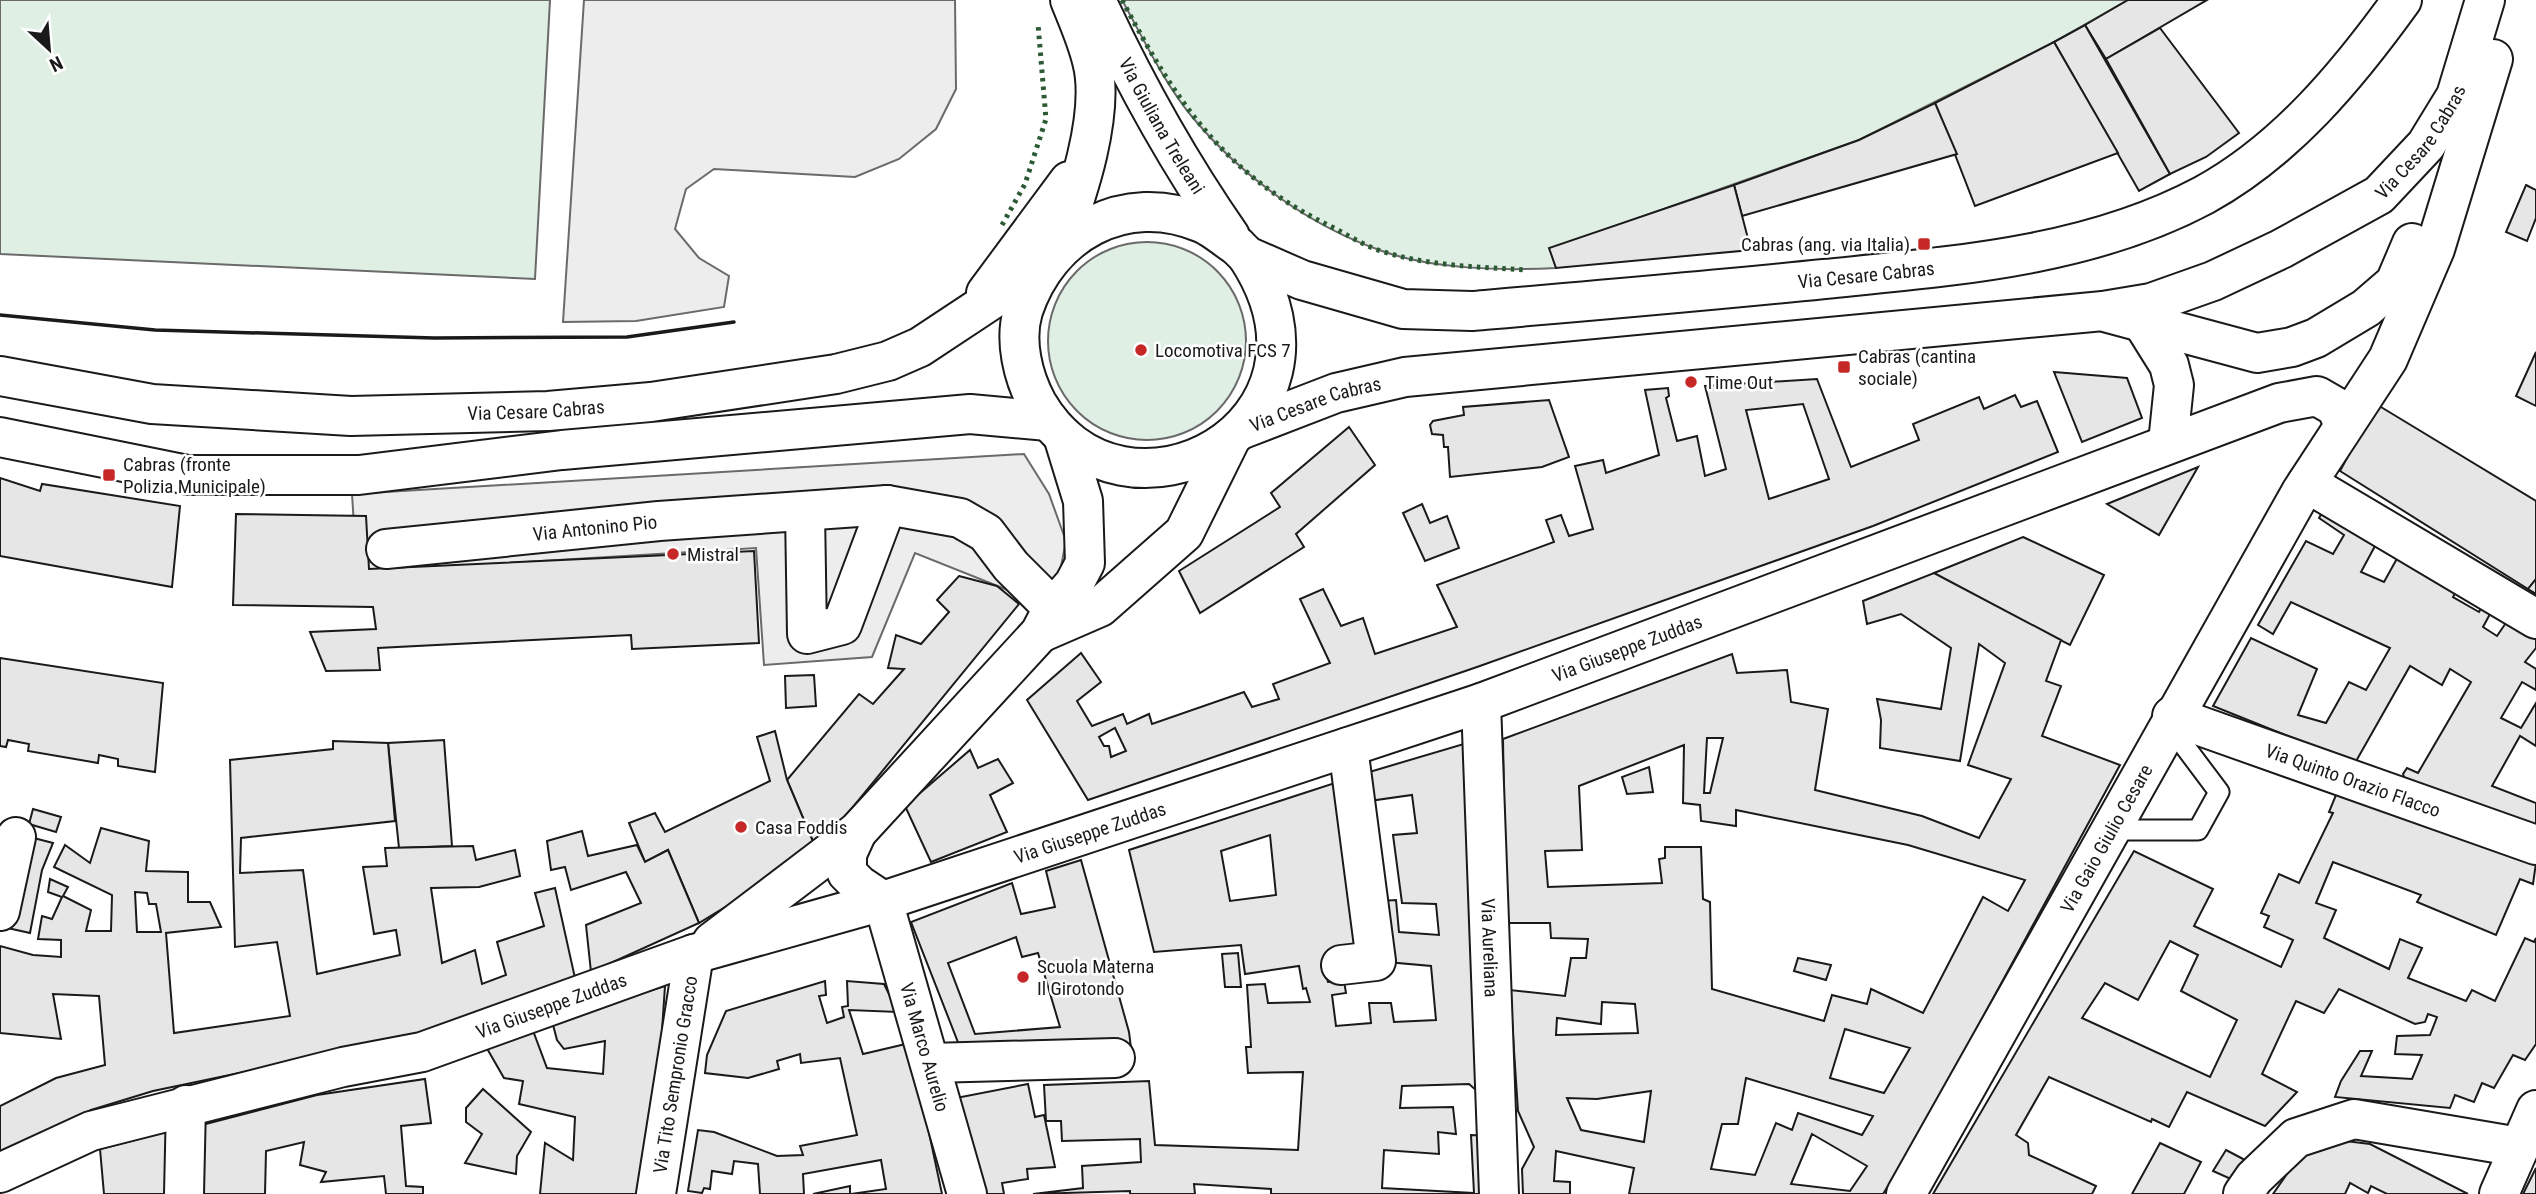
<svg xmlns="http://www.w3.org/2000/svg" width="2536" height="1194" font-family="'Roboto Condensed',sans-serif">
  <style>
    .green { fill: #e0efe3; stroke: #6a6a6a; stroke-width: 2 }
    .parking { fill: #ededed; stroke: #6a6a6a; stroke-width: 2 }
    .building { fill: #e6e6e6; stroke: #1a1a1a; stroke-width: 2; fill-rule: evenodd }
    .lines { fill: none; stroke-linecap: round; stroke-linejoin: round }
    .service-casing { stroke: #1a1a1a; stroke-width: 23 }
    .minor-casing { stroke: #1a1a1a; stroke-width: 42 }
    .tertiary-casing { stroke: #1a1a1a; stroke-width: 42 }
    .secondary-casing { stroke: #1a1a1a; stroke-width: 42 }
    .service { stroke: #fff; stroke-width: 19 }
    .minor { stroke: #fff; stroke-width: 38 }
    .tertiary { stroke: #fff; stroke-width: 38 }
    .secondary { stroke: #fff; stroke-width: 38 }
    .hedge { stroke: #2b5a34; stroke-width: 5; stroke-dasharray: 3.5 5; stroke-linecap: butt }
    .wall { stroke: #1a1a1a; stroke-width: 3.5 }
    .poi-dot { fill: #c62828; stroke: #fff; stroke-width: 2.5 }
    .labels { text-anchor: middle; stroke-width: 5; stroke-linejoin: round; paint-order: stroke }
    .street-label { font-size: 19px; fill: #1a1a1a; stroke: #fff }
    .poi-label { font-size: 19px; fill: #1a1a1a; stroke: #fff; text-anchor: start }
  </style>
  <rect width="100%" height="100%" fill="#fff"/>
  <g class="green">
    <path d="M0 0H550L535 279 0 254Z"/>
    <path d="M1122 0H2128L2054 42 1859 140 1550 249 1556 268C1502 271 1432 269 1382 251 1310 226 1242 177 1193 118 1164 83 1144 40 1122 0Z"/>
    <circle cx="1147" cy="341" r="99"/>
  </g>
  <g class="parking">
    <path d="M584 0H955L956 89 936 129 899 159 855 177 714 169 686 189 675 229 699 258 729 276 724 307 636 321 563 322Z"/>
    <path d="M1024 454 1049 494 1066 541 1053 608 915 553 872 657 764 665 756 548 357 572 352 494Z"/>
  </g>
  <g class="building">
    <path d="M2128 0H2207L2106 59 2085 25Z"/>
    <path d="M2085 25 2170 174 2139 191 2054 42Z"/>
    <path d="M2160 28 2239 133 2206 157 2170 174 2106 59Z"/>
    <path d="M2054 42 2118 153 1975 206 1935 103Z"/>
    <path d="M1935 103 1957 154 1742 216 1734 185 1859 140Z"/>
    <path d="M1734 185 1751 250 1556 268 1549 248Z"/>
    <path d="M2526 185 2536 190V218L2527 241 2506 232Z"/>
    <path d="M2536 352V406L2516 396Z"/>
    <path d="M2054 372 2127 378 2142 418 2082 442Z"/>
    <path d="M1817 379 1851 467 1919 440 1913 424 1979 397 1984 409 2015 395 2021 407 2037 401 2058 452 1873 526 1477 667 1088 800 1027 700 1081 653 1101 682 1077 701 1092 726 1123 714 1127 724 1149 714 1152 724 1244 692 1252 707 1279 699 1273 684 1330 663 1300 599 1323 589 1341 626 1363 618 1375 654 1457 627 1437 585 1554 542 1546 520 1561 515 1569 536 1593 529 1575 466 1603 460 1606 473 1659 455 1645 390 1668 388 1669 396 1666 398 1677 441 1697 436 1705 476 1726 469 1705 386ZM1803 404 1829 479 1769 499 1746 410ZM1115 728 1126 751 1111 757 1109 746H1104L1099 737Z"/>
    <path d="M1549 400 1569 457 1542 467 1450 477 1448 447H1444L1443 435 1432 434 1430 425 1433 421 1464 415 1463 407Z"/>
    <path d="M2376 404 2536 501V579L2528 589 2340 471Z"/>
    <path d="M1349 427 1375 465 1296 534 1304 547 1200 613 1179 571 1280 507 1271 493Z"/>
    <path d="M2198 467 2159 535 2107 504Z"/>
    <path d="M0 478 40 491 42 484 180 506 172 587 0 556Z"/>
    <path d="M2329 501 2382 533 2361 572 2384 582 2404 546 2461 582 2453 597 2479 612 2487 598 2490 614 2483 627 2497 636 2512 614 2536 628V648L2525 662 2536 669V690L2522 682 2501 718 2521 728 2536 703V746L2520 736 2492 786 2536 803V831L2406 782 2403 774 2407 768 2418 773 2471 682 2450 669 2442 685 2410 666 2355 763 2213 706 2251 638 2317 669 2298 715 2326 723 2349 682 2366 690 2390 648 2291 602 2273 634 2258 625 2306 541 2333 554 2344 535 2319 518Z"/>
    <path d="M1422 504 1430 523 1447 516 1459 548 1425 561 1403 513Z"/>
    <path d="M236 514 366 516 369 569 754 551 759 643 632 649 631 635 378 648 380 670 326 671 310 632 376 629 373 607 233 605Z"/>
    <path d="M2023 537 2104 575 2070 645 1939 579 1934 573Z"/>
    <path d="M1934 573 2061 640 2046 681 2061 686 2042 736 2120 765 1909 1153 1883 1194H1629L1634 1168 1556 1151 1554 1181 1570 1182V1194H1523L1522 1169 1534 1147 1518 1111 1510 990 1565 996 1571 958H1586L1588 939 1551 938 1550 923H1506L1503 739 1732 654 1737 673 1787 670 1791 702 1828 709 1815 790 1922 816 1979 838 2011 779 1968 765 2005 663 1979 644 1960 761 1880 748 1881 720 1877 699 1941 709 1951 648 1901 614 1867 624 1863 601ZM1707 738H1723L1710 793H1704ZM1684 745 1683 803 1700 805 1701 821 1736 826V810L1908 845 2025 880 2008 911 1983 897 1923 1013 1871 989 1867 1004 1832 995 1824 1021 1712 989 1710 902 1703 899 1701 847H1665V858L1659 859 1662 883 1548 887 1545 851 1582 850 1579 786ZM1602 1002 1635 1004 1638 1033 1556 1035 1557 1018 1601 1024ZM1845 1029 1910 1048 1884 1093 1830 1078ZM1746 1078 1873 1116 1862 1135 1798 1113 1792 1130 1776 1123 1755 1175 1711 1169 1722 1124H1738ZM1651 1091 1644 1142 1581 1130 1567 1098 1597 1099ZM1812 1134 1867 1166 1850 1191 1791 1184Z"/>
    <path d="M959 576 997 586 1019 604 817 851 787 780 859 694 873 704 904 669 888 668 896 635 921 644 949 612 937 600Z"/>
    <path d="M2536 579V594L2528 589Z"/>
    <path d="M0 658 163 683 155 772 118 766V759L99 755 98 763 28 751 29 744 8 740 6 747 0 746Z"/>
    <path d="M814 675 816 706 786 708 785 676Z"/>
    <path d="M775 731 787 780 817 851 699 923 668 850 645 862 629 823 655 813 665 832 770 781 757 737Z"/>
    <path d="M444 740 452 846 399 848 388 743Z"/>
    <path d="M333 741 388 743 395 821 241 838 240 873 303 870 317 974 400 955 396 930 374 934 363 867 387 866 385 848 473 846 476 860 515 850 520 876 479 887 431 888 442 963 475 950 482 984 506 975 497 942 544 926 535 893 555 888 575 978 411 1037 153 1091 91 1110 0 1153V1106L56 1078 105 1065 99 996 53 994 61 1039 0 1033V946L33 955 61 957V940L38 939 42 916 52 919 62 897 48 892 50 879 68 887 63 896 91 910 86 931H111L112 895 54 867 65 845 90 863 101 828 149 841 146 871 188 872V902H210L221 927 166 933 174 1033 290 1016 277 942 235 947 230 760 333 749ZM135 892 147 893 149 904H156L161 932H137Z"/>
    <path d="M1467 743 1477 1091 1469 1084 1402 1086 1400 1108 1453 1107 1456 1134 1438 1132 1439 1154 1384 1150 1382 1188 1474 1193 1471 1135 1495 1136 1496 1194H1271V1189L1194 1184 1195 1194H1130V1191L1033 1194 1083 1188 1082 1166 1141 1162 1140 1139 1062 1141 1061 1121H1046L1044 1085 1149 1081 1155 1145 1298 1150 1303 1072 1248 1073 1246 1047H1251L1247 985 1265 984 1268 1003 1310 1002 1306 988 1303 989 1299 966 1245 974 1241 945 1154 952 1129 850 1344 780 1367 958 1323 962 1328 982 1344 981 1346 993 1332 995 1336 1026 1371 1023 1369 1003H1391L1394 1022 1436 1020 1431 966 1387 962 1380 901 1396 900 1399 932 1439 935 1436 904 1402 903 1393 835 1417 833 1412 795 1369 801 1366 773ZM1270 835 1276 895 1230 901 1221 851Z"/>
    <path d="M970 750 978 768 998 759 1013 783 990 795 1007 832 931 862 905 806Z"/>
    <path d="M1649 767 1653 792 1627 794 1622 777Z"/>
    <path d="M2340 785 2536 863 2533 884 2520 879 2496 935 2417 902 2421 895 2333 862 2316 903 2336 910 2324 938 2389 969 2400 939 2422 948 2408 978 2466 1001 2472 990 2495 1001 2525 938 2534 942 2536 938V1044L2525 1060 2513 1055 2494 1088 2482 1083 2474 1102 2455 1095 2450 1108 2335 1097 2341 1081 2360 1051H2372L2361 1076 2412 1079 2422 1055 2395 1054 2397 1036 2430 1035 2437 1017 2428 1014 2425 1022 2415 1024 2339 989 2324 1013 2296 1001 2262 1074 2297 1092 2265 1126 2187 1092 2169 1127 2152 1119 2151 1122 2049 1077 2016 1135 2028 1143 2029 1155 2096 1186 2092 1194H1933L2134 851 2213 889 2194 926 2281 967 2293 940 2264 927 2269 916 2261 913 2279 874 2299 883 2333 813 2329 812ZM2170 941 2198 955 2181 991 2237 1020 2210 1077 2082 1018 2105 983 2138 1000Z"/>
    <path d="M33 809 61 817 56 832 29 824Z"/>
    <path d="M582 831 588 856 637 845 645 862 668 850 699 923 591 972 586 925 641 903 626 872 571 890 565 867 551 870 547 841Z"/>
    <path d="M26 836 53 843 42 870 30 933 3 927Z"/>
    <path d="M1081 860 1129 1032 1132 1056 961 1050 911 922 1012 883 1021 914 1055 907 1046 871ZM1016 937 1022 957 1038 953 1060 1027 975 1034 948 963Z"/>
    <path d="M1238 953 1241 987H1225L1222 954Z"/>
    <path d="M1798 958 1831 965 1826 980 1794 971Z"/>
    <path d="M825 981 826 995 819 996 827 1023 844 1017 842 1007 848 1006 847 981 884 984 898 1012 849 1010 863 1054 910 1043 942 1194H851L886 1189 881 1160 803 1174 804 1194H760L758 1164 734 1161 732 1174 712 1171 710 1189 704 1188 702 1193 688 1191 698 1130 714 1132 777 1156 803 1155 800 1146 857 1135 840 1058 801 1063 800 1054 777 1061 779 1069 748 1078 705 1073 707 1055 726 1011Z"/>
    <path d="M665 986 651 1194H540L545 1143 573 1160 575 1117 519 1104 523 1081 504 1078 485 1045 532 1028 547 1068 603 1074 605 1041 564 1049 557 1040 552 1021Z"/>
    <path d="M425 1079 431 1123 401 1126 406 1186 423 1187V1194H386L384 1176 321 1182 326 1172 300 1165 304 1142 266 1151 265 1194H196L198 1126 317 1095Z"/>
    <path d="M1028 1084 1035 1117 1044 1115 1055 1167 1027 1169 1028 1179 1002 1183 1004 1194H975L956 1098Z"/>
    <path d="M483 1089 531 1132 517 1156 516 1174 465 1163 482 1134 466 1122V1108Z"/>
    <path d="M166 1132 169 1194H104L100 1149Z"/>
    <path d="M2329 1139 2370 1144 2468 1194H2387L2371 1186 2368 1193 2350 1183 2345 1194H2273L2298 1158Z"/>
    <path d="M2160 1143 2201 1162 2184 1194H2132Z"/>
    <path d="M2226 1150 2245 1160 2233 1180 2213 1171Z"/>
    <path d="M2536 1168V1194H2523Z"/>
    <path d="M850 1186V1194H813Z"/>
  </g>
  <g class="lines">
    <g class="service-casing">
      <path id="service" d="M2109 830H2198L2219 792 2168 724"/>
    </g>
    <g class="minor-casing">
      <g id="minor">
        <path d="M2144 325 2169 365 2174 385 2168 443"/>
        <path d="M2307 483 2536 619"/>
        <path d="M805 512 807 634 842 625 887 505"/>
        <path id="s1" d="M386 549 659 521 887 505 960 518 986 533 1011 566 1053 608"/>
        <path id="s2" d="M1481 703 1499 1194"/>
        <path id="s3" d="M2172 716 2536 845"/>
        <path id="s4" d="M883 901 967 1194"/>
        <path d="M0 911 16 837"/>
        <path d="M1341 965 1376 961 1348 747"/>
        <path d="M930 1063 1115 1058"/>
        <path d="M184 1194 186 1105"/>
        <path id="s5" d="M656 1194 694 954"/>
        <path d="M2243 1194 2254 1178 2296 1138 2354 1119 2519 1147"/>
        <path d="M2499 1194 2536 1110"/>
      </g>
    </g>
    <g class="tertiary-casing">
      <g id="tertiary">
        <path id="s6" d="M1237 246 1247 256 1302 280 1403 309 1472 311C1589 301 1707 291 1824 279 1953 266 2088 257 2204 195 2286 150 2348 75 2402 0"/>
        <path d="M2108 313 2257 353 2292 347 2316 338 2366 308 2395 283 2412 243"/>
        <path id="s7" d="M1240 430 1336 393 1405 377 2103 311 2151 303 2213 281 2281 249 2379 195 2426 145 2456 96 2485 0"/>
        <path d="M1040 633 1100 607 1184 533 1230 440"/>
        <path d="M857 832 847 854V873L859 885 883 901"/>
        <path d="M712 942 857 832 1040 633 1053 608 1074 584 1085 563 1083 501 1063 436"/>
        <path id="s8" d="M0 1173 91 1131 343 1067 422 1052 694 954 883 901 1481 703 2279 403 2317 396 2336 407 2344 425"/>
        <path id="s9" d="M1906 1194 2301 492 2388 359 2435 249 2493 59"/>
      </g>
    </g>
    <g class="secondary-casing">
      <g id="secondary">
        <path id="s10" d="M1096 0C1135 84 1177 160 1230 236"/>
        <path d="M1237 246C1226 239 1214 228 1202 223 1124 190 1048 234 1023 311 1014 341 1023 377 1037 403 1123 550 1358 425 1247 256"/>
        <path d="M1058 249C1076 198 1106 114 1092 61 1087 40 1078 20 1070 0"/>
        <path d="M986 293 1069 181"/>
        <path id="s11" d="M0 376 152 404 351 416 548 411 651 402 836 374 888 361 920 347 1044 265"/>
        <path d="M0 437 188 475H359L562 450 970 414 1048 421"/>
      </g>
    </g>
    <use href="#service" class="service"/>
    <use href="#minor" class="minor"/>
    <use href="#tertiary" class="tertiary"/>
    <use href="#secondary" class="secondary"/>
    <g class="hedge">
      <path d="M1122 0C1177 104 1226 177 1336 229 1351 237 1367 247 1384 252 1430 266 1479 267 1526 270"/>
      <path d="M1002 225 1025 184 1046 119 1038 24"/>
    </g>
    <path class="wall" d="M0 315 155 330 434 338 627 337 734 322"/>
  </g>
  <g class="poi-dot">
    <rect x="1917" y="237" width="14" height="14" rx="3.5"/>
    <circle cx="1141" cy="350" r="7"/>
    <rect x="1837" y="360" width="14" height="14" rx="3.5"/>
    <circle cx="1691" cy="382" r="7"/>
    <rect x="102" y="468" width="14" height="14" rx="3.5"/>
    <circle cx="673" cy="554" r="7"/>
    <circle cx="741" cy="827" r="7"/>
    <circle cx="1023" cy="977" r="7"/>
  </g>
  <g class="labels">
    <g class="street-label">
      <text dy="7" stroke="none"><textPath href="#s10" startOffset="142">Via Giuliana Treleani</textPath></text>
      <text dy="7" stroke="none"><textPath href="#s7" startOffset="1244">Via Cesare Cabras</textPath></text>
      <text dy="7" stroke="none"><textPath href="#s6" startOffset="644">Via Cesare Cabras</textPath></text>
      <text dy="7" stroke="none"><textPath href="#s7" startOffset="80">Via Cesare Cabras</textPath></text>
      <text dy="7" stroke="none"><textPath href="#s11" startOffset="539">Via Cesare Cabras</textPath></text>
      <text dy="7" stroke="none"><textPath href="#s1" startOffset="210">Via Antonino Pio</textPath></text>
      <text dy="7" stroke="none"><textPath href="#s8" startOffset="1712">Via Giuseppe Zuddas</textPath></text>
      <text dy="7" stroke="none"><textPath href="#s3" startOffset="192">Via Quinto Orazio Flacco</textPath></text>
      <text dy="7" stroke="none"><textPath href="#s8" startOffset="1144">Via Giuseppe Zuddas</textPath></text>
      <text dy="7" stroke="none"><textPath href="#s9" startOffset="408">Via Gaio Giulio Cesare</textPath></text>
      <text dy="7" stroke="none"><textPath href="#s2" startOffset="245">Via Aureliana</textPath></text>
      <text dy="7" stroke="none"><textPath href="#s8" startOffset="578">Via Giuseppe Zuddas</textPath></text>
      <text dy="7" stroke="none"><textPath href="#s4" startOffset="152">Via Marco Aurelio</textPath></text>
      <text dy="7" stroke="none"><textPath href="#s5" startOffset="121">Via Tito Sempronio Gracco</textPath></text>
    </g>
    <g class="poi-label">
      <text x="1910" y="251" text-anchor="end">Cabras (ang. via Italia)</text>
      <text x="1155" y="357">Locomotiva FCS 7</text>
      <text x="1858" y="363">Cabras (cantina<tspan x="1858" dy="22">sociale)</tspan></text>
      <text x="1705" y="389">Time Out</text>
      <text x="123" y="471">Cabras (fronte<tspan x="123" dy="22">Polizia Municipale)</tspan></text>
      <text x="687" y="561">Mistral</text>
      <text x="755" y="834">Casa Foddis</text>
      <text x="1037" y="973">Scuola Materna<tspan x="1037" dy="22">Il Girotondo</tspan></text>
    </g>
  </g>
  <g transform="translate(49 49) rotate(154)" stroke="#ffffff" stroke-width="5" paint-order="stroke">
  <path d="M0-5L12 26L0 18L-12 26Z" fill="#1a1a1a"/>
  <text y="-10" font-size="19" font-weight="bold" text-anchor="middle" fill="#1a1a1a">N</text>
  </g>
</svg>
